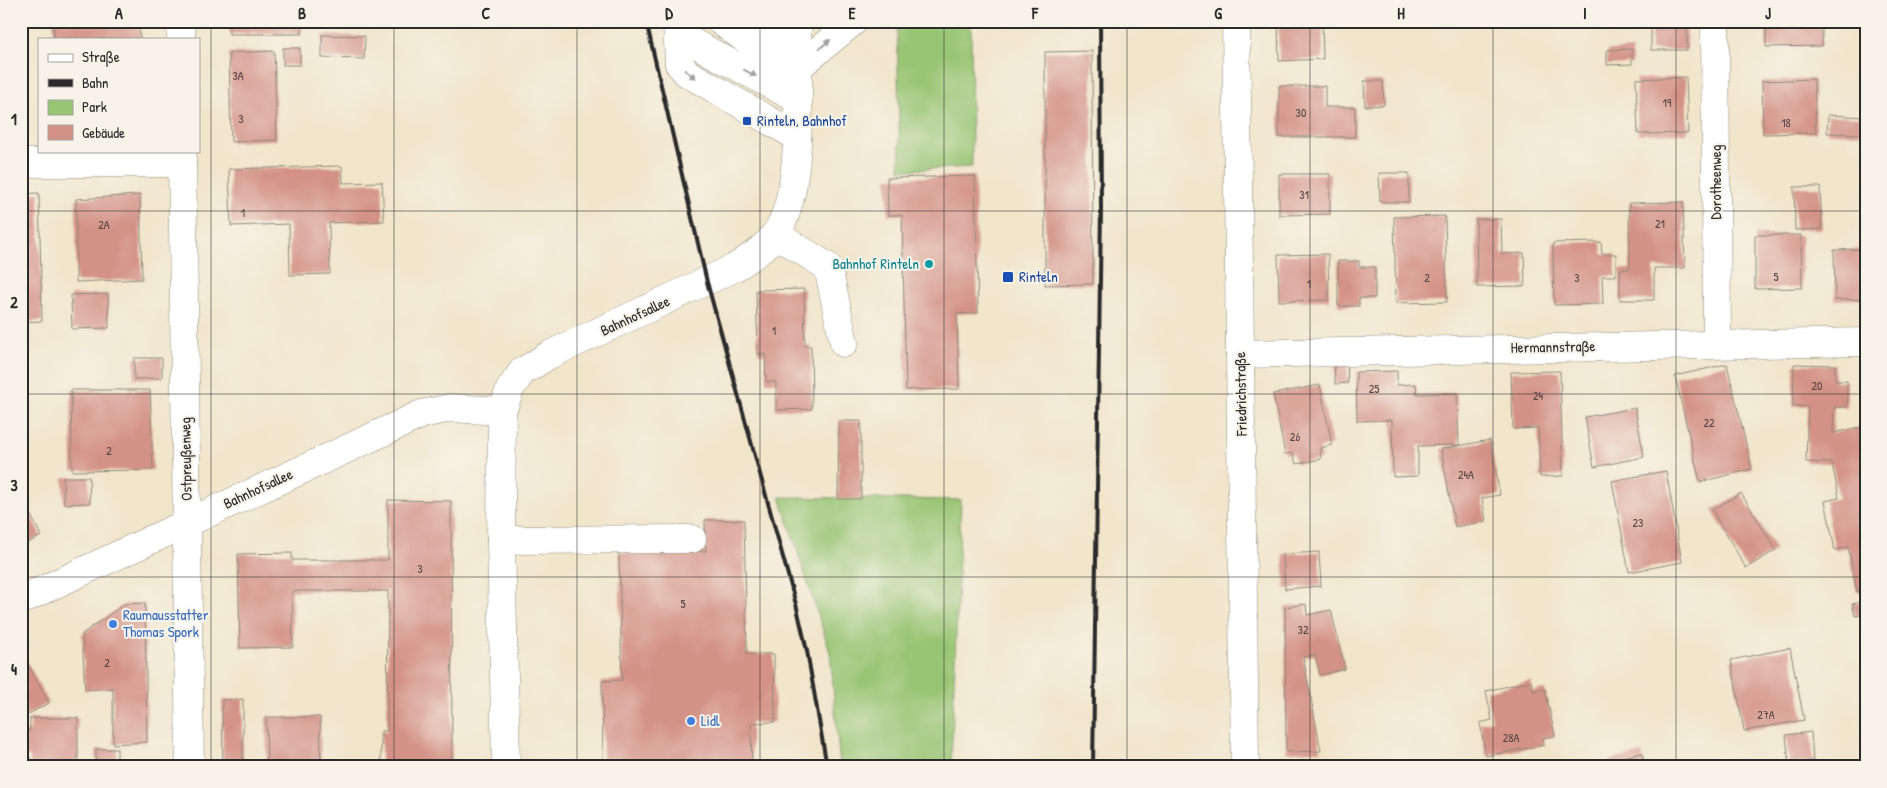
<svg xmlns="http://www.w3.org/2000/svg" width="1887" height="788" font-family="'Patrick Hand',sans-serif">
  <style>
    .green { fill: #98c573; stroke: #62784f }
    .building { fill: #d49286 }
    .lines { fill: none; stroke-linecap: round; stroke-linejoin: round }
    .minor-casing { stroke: #8e887a; stroke-width: 29 }
    .minor { stroke: #fff; stroke-width: 28 }
    .rail { stroke: #2b2b2b; stroke-width: 4 }
    .oneway { fill: #a0a0a0 }
    .grid { fill: none; stroke: #2b2b2b; stroke-width: 1; stroke-opacity: 0.55 }
    .transit-dot { fill: #1a4fb4; stroke: #f7f3e8; stroke-width: 2 }
    .culture-dot { fill: #0f9aa8; stroke: #f7f3e8; stroke-width: 2 }
    .shop-dot { fill: #3f7fe0; stroke: #f7f3e8; stroke-width: 2 }
    .labels { text-anchor: middle; stroke-width: 4; stroke-linejoin: round; paint-order: stroke }
    .number-label { font-size: 12px; fill: #554542 }
    .transit-label { font-size: 15px; fill: #164399; stroke: #f7f3e8; text-anchor: start }
    .street-label { font-size: 15px; fill: #2b2b2b; stroke: #f7f3e8 }
    .culture-label { font-size: 15px; fill: #0d838f; stroke: #f7f3e8; text-anchor: end }
    .shop-label { font-size: 15px; fill: #366cbe; stroke: #f7f3e8; text-anchor: start }
    .neatline { fill: none; stroke: #2b2b2b; stroke-width: 2 }
    .grid-label { font-size: 16px; text-anchor: middle; font-weight: bold; fill: #2b2b2b }
  </style>
  <rect width="100%" height="100%" fill="#f7f3e8"/>
  <filter id="ink" filterUnits="userSpaceOnUse"><feTurbulence type="fractalNoise" baseFrequency=".02" numOctaves="2"/><feDisplacementMap in="SourceGraphic" scale="10" xChannelSelector="R" yChannelSelector="G"/><feConvolveMatrix kernelMatrix="1 2 1 2 8 2 1 2 1" color-interpolation-filters="sRGB"/></filter>
  <filter id="wash" filterUnits="userSpaceOnUse"><feTurbulence type="fractalNoise" baseFrequency=".0096" numOctaves="4" result="noise"/><feDisplacementMap in="SourceGraphic" scale="20" xChannelSelector="R" yChannelSelector="G"/><feGaussianBlur stdDeviation="1.12" result="paint"/><feColorMatrix in="noise" values="0 0 0 0 0 0 0 0 0 0 0 0 0 0 0 0 0 1.4 0 .05"/><feComposite in="paint" operator="in"/></filter>
  <g filter="url(#wash)">
    <rect width="100%" height="100%" fill="#f1e5ca"/>
    <g class="green">
      <path d="M897 21H971L972 167 900 170Z"/>
      <path d="M780 497 961 500 951 767H840L830 652Z"/>
    </g>
    <g id="blocks">
      <g class="building">
        <path d="M53 21H139L140 39H54Z"/>
        <rect x="229" y="21" width="73" height="13"/>
        <path d="M1278 21H1322L1323 59 1279 61Z"/>
        <rect x="1651" y="21" width="36" height="29"/>
        <path d="M1766 21H1822V46L1766 47Z"/>
        <path d="M21 27H23L24 77H21Z"/>
        <path d="M322 35 365 36 364 59 322 58Z"/>
        <rect x="283" y="48" width="17" height="17"/>
        <path d="M1632 49V64L1607 65V50Z"/>
        <path d="M274 51 277 140 231 142 229 53Z"/>
        <path d="M1092 51 1093 284 1045 285V52Z"/>
        <path d="M1686 77 1688 133 1638 134 1636 79Z"/>
        <path d="M1814 79 1816 133 1763 134 1762 81Z"/>
        <path d="M1364 81H1383L1384 105 1365 106Z"/>
        <path d="M1279 86H1325V107H1355V137H1279Z"/>
        <path d="M1828 115 1866 117V134L1827 133Z"/>
        <path d="M342 166 343 183 382 182 384 221 329 223 330 274 290 275 289 224 231 226 229 169Z"/>
        <path d="M1379 173H1409V202H1380Z"/>
        <path d="M1279 174H1330V214L1279 215Z"/>
        <path d="M975 176 978 313 957 314 959 389 906 390 902 215H888L887 178Z"/>
        <path d="M1794 187H1820L1822 229 1795 230Z"/>
        <path d="M39 193 42 321 21 322V194Z"/>
        <path d="M140 195 142 279 76 282V199Z"/>
        <path d="M1683 202 1685 268H1654V300H1620V269H1630L1629 203Z"/>
        <path d="M1445 216 1447 302 1396 303 1394 217Z"/>
        <path d="M1476 219H1501L1502 254 1524 253 1525 286 1477 287Z"/>
        <path d="M1755 235H1801L1802 288 1755 289Z"/>
        <path d="M1601 242 1602 254H1616V276H1602L1603 304 1554 305 1553 243Z"/>
        <path d="M1866 249V299L1835 300 1834 250Z"/>
        <path d="M1328 254 1329 300 1279 301 1278 255Z"/>
        <path d="M1338 261H1359V267H1375V298H1359V306H1338Z"/>
        <path d="M804 289 805 346H811L812 409 776 410V382H766L765 354H758L756 290Z"/>
        <path d="M108 294 109 328 72 329 71 295Z"/>
        <path d="M134 358H162V378L134 379Z"/>
        <path d="M1334 359H1347L1348 383 1335 384Z"/>
        <path d="M1727 364 1752 469 1700 482 1675 376Z"/>
        <path d="M1794 364 1835 365V381H1847V407H1834L1833 433 1866 426V590L1857 592 1848 547 1835 550 1825 501 1839 498 1832 463 1806 462 1808 406H1793Z"/>
        <path d="M1397 371V385L1416 384 1417 394 1457 393 1459 445 1418 446V476L1393 477 1392 420 1357 421 1356 372Z"/>
        <path d="M1560 371 1563 476 1540 477 1538 428 1513 429 1511 372Z"/>
        <path d="M1320 385 1332 445 1320 448 1321 459 1296 464 1293 453 1285 454 1273 394Z"/>
        <path d="M71 390H150L153 470 72 471Z"/>
        <path d="M1635 408 1644 457 1594 467 1585 417Z"/>
        <path d="M839 421H861V499H838Z"/>
        <path d="M1490 440 1500 495 1482 498 1486 521 1455 527 1441 449Z"/>
        <path d="M1666 471 1682 562 1629 572 1612 481Z"/>
        <path d="M63 477H89L90 503 64 504Z"/>
        <path d="M1741 493 1776 550 1746 568 1712 510Z"/>
        <path d="M21 495 41 536 21 546Z"/>
        <path d="M388 500 451 501 452 764 381 765V731H387L388 591H292L293 647 240 648 238 554 292 553V560H388Z"/>
        <path d="M705 520H744L747 654H774L775 722 751 723 752 767H624L623 763H603L602 681 622 680 619 553 706 551Z"/>
        <path d="M1319 552 1321 586 1285 589 1283 554Z"/>
        <path d="M1866 601V614L1855 616 1852 604Z"/>
        <path d="M145 603 147 742 113 744V688L85 690 82 634 124 604Z"/>
        <path d="M1306 604 1307 615 1331 610 1345 669 1320 675 1315 655 1303 657 1321 751 1286 752 1285 607Z"/>
        <path d="M1790 648 1804 720 1744 731 1731 660Z"/>
        <path d="M21 651 49 703 21 718Z"/>
        <path d="M1531 681 1533 691 1545 689 1555 736 1543 738 1544 745 1486 756 1480 723 1492 720 1486 691Z"/>
        <path d="M243 699V767H223L222 700Z"/>
        <path d="M266 717H320L321 767H267Z"/>
        <path d="M30 718H78V767H30V757H21V731H30Z"/>
        <path d="M1811 732 1813 761 1789 764 1786 735Z"/>
        <rect x="96" y="749" width="21" height="18"/>
        <path d="M1642 753 1645 767H1611L1610 760Z"/>
      </g>
    </g>
  </g>
  <g filter="url(#ink)">
    <use href="#blocks" fill-opacity="0" stroke="#8e887a" stroke-width="1"/>
    <g class="lines">
      <g class="minor-casing">
        <g id="minor">
          <path d="M181 21V39"/>
          <path d="M677 21 679 64 687 73 796 136"/>
          <path d="M720 21 752 44 797 68"/>
          <path d="M763 21 797 42"/>
          <path d="M1236 21 1245 767"/>
          <path d="M1715 21 1717 343"/>
          <path d="M678 31 688 40 797 99"/>
          <path d="M797 68 854 21"/>
          <path d="M182 151 190 767"/>
          <path d="M21 163H182"/>
          <path d="M775 234 828 267 844 343"/>
          <path d="M1240 354 1866 342"/>
          <path d="M501 540 692 539"/>
          <path d="M21 600 422 414 450 408 502 411"/>
          <path d="M506 767 501 540 502 411 510 389 522 372 549 355 734 268C748 259 764 249 775 235 806 193 797 74 797 21"/>
        </g>
      </g>
      <use href="#minor" class="minor"/>
      <g class="rail">
        <path d="M646 21 707 282 797 608 807 651 827 767"/>
        <path d="M1093 767 1101 210 1100 21"/>
      </g>
    </g>
    <defs><path id="oneway-solid" d="M-6-.8H1V-3.2L6.5 0L1 3.2V.8H-6Z" transform="scale(1.25)"/></defs>
    <g class="oneway">
      <use href="#oneway-solid" transform="translate(825 44) rotate(-39)"/>
      <use href="#oneway-solid" transform="translate(750 73) rotate(28)"/>
      <use href="#oneway-solid" transform="translate(690 74) rotate(36)"/>
    </g>
  </g>
  <path class="grid" d="M211 21V767M394 21V767M577 21V767M760 21V767M944 21V767M1127 21V767M1310 21V767M1493 21V767M1676 21V767M21 211H1866M21 394H1866M21 577H1866"/>
  <g class="transit-dot">
    <rect x="742" y="116" width="10" height="10" rx="2.5"/>
    <rect x="1002" y="271" width="12" height="12" rx="2.5"/>
  </g>
  <circle class="culture-dot" cx="929" cy="264" r="5"/>
  <g class="shop-dot">
    <circle cx="113" cy="624" r="5"/>
    <circle cx="691" cy="721" r="5"/>
  </g>
  <g class="labels">
    <g class="number-label">
      <text x="238" y="80">3A</text>
      <text x="1667" y="107">19</text>
      <text x="1301" y="117">30</text>
      <text x="241" y="123">3</text>
      <text x="1786" y="127">18</text>
      <text x="1304" y="199">31</text>
      <text x="243" y="217">1</text>
      <text x="1660" y="228">21</text>
      <text x="104" y="229">2A</text>
      <text x="1776" y="281">5</text>
      <text x="1427" y="282">2</text>
      <text x="1577" y="282">3</text>
      <text x="1309" y="288">1</text>
      <text x="774" y="335">1</text>
      <text x="1817" y="390">20</text>
      <text x="1374" y="393">25</text>
      <text x="1538" y="400">24</text>
      <text x="1709" y="427">22</text>
      <text x="1295" y="441">26</text>
      <text x="109" y="455">2</text>
      <text x="1466" y="479">24A</text>
      <text x="1638" y="527">23</text>
      <text x="420" y="573">3</text>
      <text x="683" y="608">5</text>
      <text x="1303" y="634">32</text>
      <text x="107" y="667">2</text>
      <text x="1766" y="719">27A</text>
      <text x="1511" y="742">28A</text>
    </g>
    <g class="transit-label">
      <text x="757" y="126">Rinteln, Bahnhof</text>
      <text x="1019" y="282">Rinteln</text>
    </g>
    <g class="street-label">
      <text transform="translate(1716 182) rotate(-90)" y="5">Dorotheenweg</text>
      <text transform="translate(635 316) rotate(-25)" y="5">Bahnhofsallee</text>
      <text transform="translate(1553 347) rotate(-1)" y="5">Hermannstraße</text>
      <text transform="translate(1241 394) rotate(-91)" y="5">Friedrichstraße</text>
      <text transform="translate(186 459) rotate(-91)" y="5">Ostpreußenweg</text>
      <text transform="translate(258 489) rotate(-25)" y="5">Bahnhofsallee</text>
    </g>
    <g class="culture-label">
      <text x="919" y="269">Bahnhof Rinteln</text>
    </g>
    <g class="shop-label">
      <text x="123" y="620">Raumausstatter<tspan x="123" dy="17">Thomas Spork</tspan></text>
      <text x="701" y="726">Lidl</text>
    </g>
  </g>
  <rect width="1887" height="788" fill="none" stroke="#f7f3e8" stroke-width="55"/>
  <rect x="38" y="38" width="162" height="115" fill="#f7f3e8" stroke="#a5a39c"/>
  <rect x="48" y="54" width="25" height="8" fill="#ffffff" stroke="#a5a39c"/>
  <text x="82" y="62" font-size="15" fill="#2b2b2b">Straße</text>
  <rect x="48" y="79" width="25" height="8" fill="#2b2b2b" stroke="#a5a39c"/>
  <text x="82" y="88" font-size="15" fill="#2b2b2b">Bahn</text>
  <rect x="48" y="100" width="25" height="15" fill="#98c573" stroke="#a5a39c"/>
  <text x="82" y="112" font-size="15" fill="#2b2b2b">Park</text>
  <rect x="48" y="125" width="25" height="15" fill="#d49286" stroke="#a5a39c"/>
  <text x="82" y="138" font-size="15" fill="#2b2b2b">Gebäude</text>
  <rect x="28" y="28" width="1832" height="732" class="neatline"/>
  <g class="grid-label">
    <text x="119" y="19">A</text>
    <text x="302" y="19">B</text>
    <text x="486" y="19">C</text>
    <text x="669" y="19">D</text>
    <text x="852" y="19">E</text>
    <text x="1035" y="19">F</text>
    <text x="1218" y="19">G</text>
    <text x="1401" y="19">H</text>
    <text x="1585" y="19">I</text>
    <text x="1768" y="19">J</text>
    <text x="14" y="125">1</text>
    <text x="14" y="308">2</text>
    <text x="14" y="491">3</text>
    <text x="14" y="675">4</text>
  </g>
</svg>
